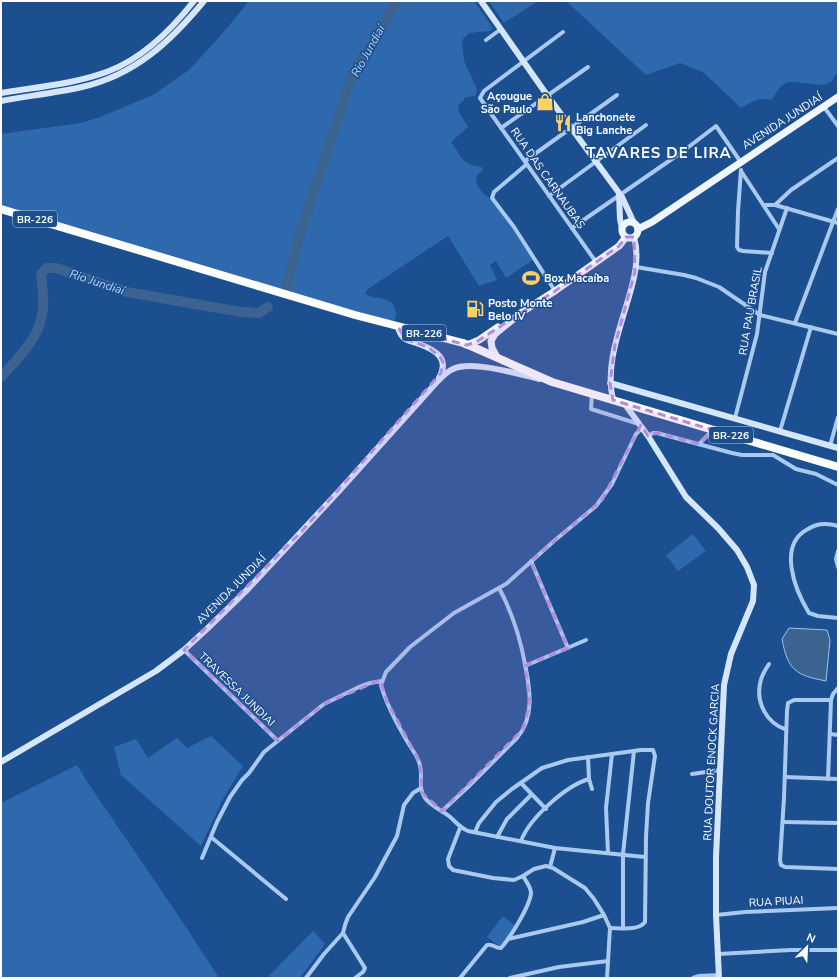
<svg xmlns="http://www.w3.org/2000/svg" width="839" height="979" font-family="'Nunito Sans',sans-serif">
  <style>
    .green { fill: #2e69ad }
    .water { fill: #3c6290; stroke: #9cc4f0 }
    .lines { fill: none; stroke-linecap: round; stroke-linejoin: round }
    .river { stroke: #3c6290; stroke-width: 10 }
    .street { stroke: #a9c9ee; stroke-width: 4 }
    .secondary { stroke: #d6e6fa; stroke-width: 6 }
    .primary { stroke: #f0f6ff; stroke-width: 7 }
    .highway { stroke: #fff; stroke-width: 8 }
    .marked { fill: #b68bdc; fill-opacity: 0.2; stroke: #b68bdc; stroke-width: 3; stroke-dasharray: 8 5; stroke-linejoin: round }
    .labels { text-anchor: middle; stroke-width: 3; stroke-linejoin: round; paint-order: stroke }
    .shield { fill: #1b4f8f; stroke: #bbcadd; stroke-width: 1 }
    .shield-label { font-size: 10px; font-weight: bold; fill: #fff }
    .poi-label { font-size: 11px; font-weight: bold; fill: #fff; stroke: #1b4f8f; text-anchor: start }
    .street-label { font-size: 11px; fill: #fff; stroke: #1b4f8f }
    .water-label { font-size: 12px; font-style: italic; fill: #b5d3f5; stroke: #1b4f8f }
    .district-label { font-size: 15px; font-weight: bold; letter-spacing: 1px; fill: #fff; stroke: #1b4f8f }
  </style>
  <rect width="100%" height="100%" fill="#1b4f8f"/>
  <g class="green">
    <path d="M249 1H474L493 28 490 31 469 33 462 40 464 61 477 89 475 96 466 97 458 106 459 112 468 127 451 142 464 161 471 165 482 167 483 170C481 172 479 173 477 175 472 186 488 198 495 202L533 260 506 278 496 261 490 265 497 280 479 286 448 236 368 289 365 294C373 299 384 297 391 302 394 305 396 310 396 314 396 330 371 323 361 321L227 279 1 213V134L81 123 100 117 153 95 189 70 223 33Z"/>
    <path d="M489 1H538L504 23Z"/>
    <path d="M566 1H838V72L835 76 831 82 824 85 794 82H788L781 86 771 100C757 97 753 102 741 108L703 72 680 63 646 75Z"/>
    <path d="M693 534 706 551 678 571 666 555Z"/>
    <path d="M211 736 243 766 223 799 201 846 121 775 114 747 136 739 148 758 177 738 187 748Z"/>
    <path d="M77 765 88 783 182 921 219 978H1V803Z"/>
    <path d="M503 916 516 926 500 947 487 937Z"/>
    <path d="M313 931 325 944 300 978H267Z"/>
  </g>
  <path class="water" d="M789 628 827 630 830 640 826 681C796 675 788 671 782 639Z"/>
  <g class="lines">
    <g class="river">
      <path d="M286 288 300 234 353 73 397 1"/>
      <path d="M1 377C19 357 40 338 43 309 44 298 42 285 41 274L47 268H56L127 292 241 312 259 313 268 307"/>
    </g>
    <g class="street">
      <path d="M563 32 484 91 480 98 596 262"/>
      <path d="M486 40 501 29"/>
      <path d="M824 107 838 126"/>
      <path d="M501 128 588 67"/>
      <path d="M525 161 617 95"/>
      <path d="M527 164 494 192 492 198 514 227 555 291"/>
      <path d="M741 170 738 211 737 247 739 250 743 251 772 253"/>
      <path d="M741 171 779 229"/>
      <path d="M549 196 646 125"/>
      <path d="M765 205H775L838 223"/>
      <path d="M775 205 791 190 838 158"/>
      <path d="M572 228 682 152 716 126 740 161"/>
      <path d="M636 267 684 275 696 278 719 287 760 315 838 334"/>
      <path d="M795 323 838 209"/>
      <path d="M592 394 591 409 639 424"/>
      <path d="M735 418 757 334 765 272 787 208"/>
      <path d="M642 428 636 434 612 484 596 506 554 541 506 584 454 613 410 647 386 672 381 685C386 704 397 724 407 741 411 748 416 754 419 762 424 774 417 787 425 798 431 806 441 810 449 816 456 822 460 828 468 831L555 848 645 857"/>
      <path d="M780 431 811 327"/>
      <path d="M648 436 653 433H657L732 453 742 455H773L796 469 816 474 838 485"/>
      <path d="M699 444 713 430"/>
      <path d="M830 446 838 417"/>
      <path d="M838 526C828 523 817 523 808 529 777 545 795 590 809 613L818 616 838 618"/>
      <path d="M838 551 836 559 838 567"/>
      <path d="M531 561 568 648"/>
      <path d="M184 650 278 741"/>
      <path d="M769 664C765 670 761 676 760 684 756 703 767 723 785 729"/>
      <path d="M525 666 586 640"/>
      <path d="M831 700H794L788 703 787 711 784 798 780 860 781 865 785 867 838 869"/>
      <path d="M830 734 838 735"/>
      <path d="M588 757 589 779 592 789"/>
      <path d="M692 774 720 770"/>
      <path d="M785 777 838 779"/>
      <path d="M828 779 831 700 833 694 838 688"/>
      <path d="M521 783 546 809"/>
      <path d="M442 811 468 787 517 738C535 717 530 689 525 664 520 637 512 612 499 588"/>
      <path d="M783 822 838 823"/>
      <path d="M460 828 448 859 449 866 453 870 493 878 514 880 523 876 534 869 546 866 553 868 585 888 594 899 604 915 610 928 607 978"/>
      <path d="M475 832 479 823 496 802 512 789 542 768 568 760 641 750H653L655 756 648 803 646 837 645 922C639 931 620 928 610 928"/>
      <path d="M211 837 286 899"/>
      <path d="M497 837 507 819 531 795"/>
      <path d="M521 841C529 819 565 786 589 779"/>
      <path d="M608 853 606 808 612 754"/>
      <path d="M202 858 217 822 230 797 242 780 249 773 264 752 324 704 359 687 370 683 382 681"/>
      <path d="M550 867 555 848"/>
      <path d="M716 915 745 912 838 908"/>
      <path d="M623 928V854L634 751"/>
      <path d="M508 939 583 922 604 915"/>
      <path d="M718 954 791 950H838"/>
      <path d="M306 978 324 954 343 933"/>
      <path d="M355 978 363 972 365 968 343 933 345 925 348 917 375 877 397 836 404 805 413 793 421 788"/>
      <path d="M460 978 487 945C492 943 496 949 501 948 510 938 530 906 531 893 531 887 526 881 523 876"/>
      <path d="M510 978 559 967 608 961"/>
      <path d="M693 978 699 976 719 975"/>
    </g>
    <g class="secondary">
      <path d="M481 1 547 95 622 197 634 223"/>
      <path d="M1 93C37 87 75 84 109 71 143 58 172 29 194 1"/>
      <path d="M1 101C28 96 55 93 82 87 135 75 170 42 204 1"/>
      <path d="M619 194 620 219 622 229"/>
      <path d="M398 327C399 331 400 335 404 338 408 341 414 342 419 344 436 350 450 359 439 378"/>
      <path d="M610 383 838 448"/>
      <path d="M613 400C605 367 619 331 628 300 634 280 640 258 634 237"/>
      <path d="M624 403 648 436 686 497 718 528 737 550 747 567 754 585 753 601 731 654 724 685 716 857V915L719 978"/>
      <path d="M1 762 156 671 184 650 208 628 248 589 340 490 436 383C441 378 446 372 453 369 472 360 518 374 539 379"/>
    </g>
    <g class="primary">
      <circle cx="630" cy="230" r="8"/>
      <path d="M638 229 652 222 838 97"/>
      <path d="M467 345 479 340 498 327"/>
      <path d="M497 357 492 348 491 341 495 334 522 312 555 291 619 246 626 237"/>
    </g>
    <path class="highway" d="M1 209 355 315 463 343 473 347 552 382 838 467"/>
  </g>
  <path class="marked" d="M626 237H634L635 272 615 345 610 383 613 400 713 430 699 444 657 433 648 436 641 425 602 500 531 561 568 648 525 666 530 703 523 729 442 811 422 793 420 763 387 701 380 680 324 704 278 741 184 650 301 532 441 373 443 362 440 357 428 347 405 339 398 327 467 345 476 342 555 291 619 246Z"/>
  <defs>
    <g id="shop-bare" transform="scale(1.38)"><path d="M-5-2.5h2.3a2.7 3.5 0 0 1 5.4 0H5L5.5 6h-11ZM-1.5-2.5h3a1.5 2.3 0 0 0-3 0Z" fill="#ffd166" stroke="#1b4f8f" stroke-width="2.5" paint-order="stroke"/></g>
    <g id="restaurant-bare" transform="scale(1.38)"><path d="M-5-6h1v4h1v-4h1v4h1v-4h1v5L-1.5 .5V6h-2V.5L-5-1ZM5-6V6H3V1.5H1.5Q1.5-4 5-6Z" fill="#ffd166" stroke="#1b4f8f" stroke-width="2.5" paint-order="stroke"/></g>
    <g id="stadium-bare" transform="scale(1.38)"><path d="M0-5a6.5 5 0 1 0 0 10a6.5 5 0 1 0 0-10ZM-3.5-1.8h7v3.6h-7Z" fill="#ffd166" stroke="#1b4f8f" stroke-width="2.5" paint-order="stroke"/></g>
    <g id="fuel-bare" transform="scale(1.38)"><path d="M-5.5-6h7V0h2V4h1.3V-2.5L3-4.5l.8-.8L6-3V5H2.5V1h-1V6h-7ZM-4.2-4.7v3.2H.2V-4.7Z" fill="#ffd166" stroke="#1b4f8f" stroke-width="2.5" paint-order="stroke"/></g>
  </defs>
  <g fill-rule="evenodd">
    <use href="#shop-bare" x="545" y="102"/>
    <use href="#restaurant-bare" x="563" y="123"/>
    <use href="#stadium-bare" x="531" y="278"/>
    <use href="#fuel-bare" x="475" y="309"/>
  </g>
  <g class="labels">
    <g class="shield">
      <rect x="13" y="211" width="44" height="16" rx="3"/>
      <rect x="402" y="325" width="44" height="16" rx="3"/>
      <rect x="709" y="427" width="44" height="16" rx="3"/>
    </g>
    <g class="shield-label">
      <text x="35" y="223">BR-226</text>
      <text x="424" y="337">BR-226</text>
      <text x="731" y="439">BR-226</text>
    </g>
    <g class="poi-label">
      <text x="532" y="100" text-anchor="end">Açougue<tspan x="532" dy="13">São Paulo</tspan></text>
      <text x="576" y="121">Lanchonete<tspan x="576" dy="13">Big Lanche</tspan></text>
      <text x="544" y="282">Box Macaíba</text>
      <text x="488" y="307">Posto Monte<tspan x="488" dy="13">Belo IV</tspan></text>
    </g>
    <g class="street-label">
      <text transform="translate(782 121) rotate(-33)" y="4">AVENIDA JUNDIAÍ</text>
      <text transform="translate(548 178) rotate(55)" y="4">RUA DAS CARNAUBAS</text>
      <text transform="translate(750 311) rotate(-80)" y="4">RUA PAU BRASIL</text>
      <text transform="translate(231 589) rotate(-45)" y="4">AVENIDA JUNDIAÍ</text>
      <text transform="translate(237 689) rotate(44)" y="4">TRAVESSA JUNDIAI</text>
      <text transform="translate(711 762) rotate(-87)" y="4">RUA DOUTOR ENOCK GARCIA</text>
      <text transform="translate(776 901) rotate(-3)" y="4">RUA PIUAI</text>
    </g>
    <g class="water-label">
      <text transform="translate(368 51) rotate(-61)" y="4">Rio Jundiaí</text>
      <text transform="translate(97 282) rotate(18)" y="4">Rio Jundiaí</text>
    </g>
    <g class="district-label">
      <text x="659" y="158">TAVARES DE LIRA</text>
    </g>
  </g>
  <rect width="839" height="979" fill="none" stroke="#ffffff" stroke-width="4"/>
  <g transform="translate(807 947) rotate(24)" stroke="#1b4f8f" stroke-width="3" paint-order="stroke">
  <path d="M0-3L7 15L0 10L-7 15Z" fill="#ffffff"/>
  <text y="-6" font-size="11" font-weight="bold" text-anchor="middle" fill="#ffffff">N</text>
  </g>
</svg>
